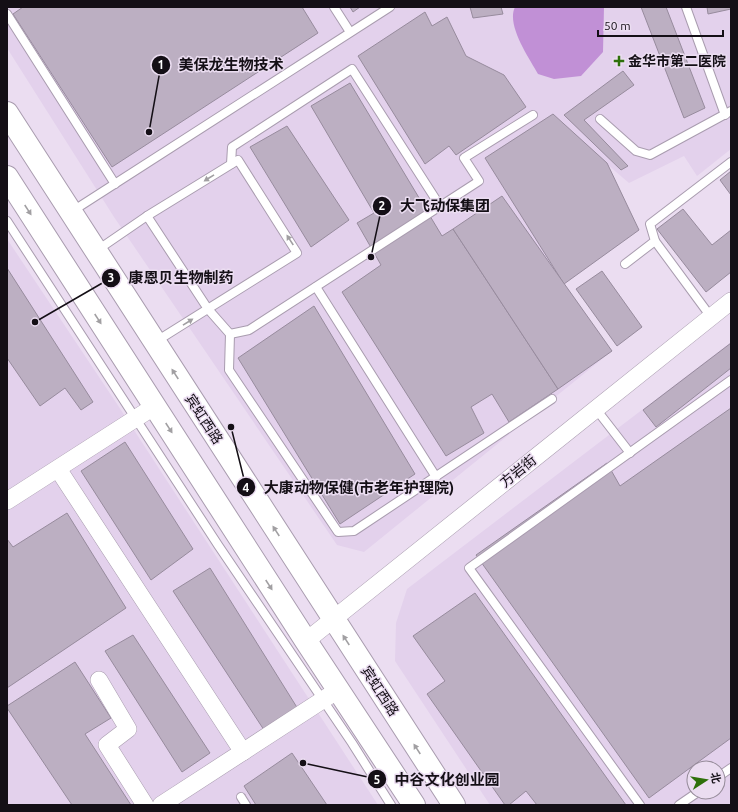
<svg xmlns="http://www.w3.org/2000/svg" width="738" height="812" font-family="Ubuntu,'Noto Sans SC',sans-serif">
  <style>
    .built { fill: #e3d1ec; fill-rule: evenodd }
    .water { fill: #c190d6 }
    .building { fill: #bcafc2; stroke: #978b9d }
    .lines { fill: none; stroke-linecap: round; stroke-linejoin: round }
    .lane-casing { stroke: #a99caf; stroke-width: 10 }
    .street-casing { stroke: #a99caf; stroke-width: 18 }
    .primary-casing { stroke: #a99caf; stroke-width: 24 }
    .lane { stroke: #fff; stroke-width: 8 }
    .street { stroke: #fff; stroke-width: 17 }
    .primary { stroke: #fff; stroke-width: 22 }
    .oneway { fill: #a19fa2 }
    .poi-dot { fill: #2e700a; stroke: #ebddf1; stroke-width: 1.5 }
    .labels { text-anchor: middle; stroke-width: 3; stroke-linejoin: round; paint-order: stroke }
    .poi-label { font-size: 14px; font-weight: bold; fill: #140f16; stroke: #ebddf1; text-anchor: start }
    .street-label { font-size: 14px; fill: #140f16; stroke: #ebddf1 }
    .leader { fill: none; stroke: #140f16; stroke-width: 1.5 }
    .callout-dot { fill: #140f16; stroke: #ebddf1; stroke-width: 1.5 }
    .mark-label { font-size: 12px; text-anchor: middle; font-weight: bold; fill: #fff }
    .callout-label { font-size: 15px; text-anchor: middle; font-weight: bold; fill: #140f16; stroke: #ebddf1; stroke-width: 3; stroke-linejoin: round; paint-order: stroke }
  </style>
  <rect width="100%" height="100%" fill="#ebddf1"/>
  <g class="built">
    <path d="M7 7H731V149L697 176 684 156 629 183 608 165 639 230 564 284 612 351 364 552 337 545 114 217 7 48Z"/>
    <path d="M7 239 117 404 378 805H7Z"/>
    <path d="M731 342V805H490L395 661 396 623 407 589ZM694 768H718V792H694Z"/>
  </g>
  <path class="water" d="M515 7H604L603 52 581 76 554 79 538 74C529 58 506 25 515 7Z"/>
  <g class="building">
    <path d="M23 7H302L318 33 112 167 13 14Z"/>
    <path d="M350 7H360L353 12Z"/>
    <path d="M470 7H501L503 14 473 18Z"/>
    <path d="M641 7H666L705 108 684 118Z"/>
    <path d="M707 7H731V9L708 14Z"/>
    <path d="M425 12 432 26 447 17 466 56 504 75 526 107 456 155 449 146 425 164 358 56Z"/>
    <path d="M623 71 634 85 584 120 628 166 621 170 564 115Z"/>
    <path d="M350 83 442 236 453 229 558 389 509 422 492 394 471 407 484 433 446 456 342 292 381 265 357 223 374 213 311 106Z"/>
    <path d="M553 114 607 163 639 230 564 284 485 158Z"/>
    <path d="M287 126 349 220 311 247 250 147Z"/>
    <path d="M731 171V195L720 180Z"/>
    <path d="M502 196 612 351 558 389 453 229Z"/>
    <path d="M683 209 712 245 731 230V272L706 292 657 229Z"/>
    <path d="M7 268 93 402 81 410 65 388 40 406 7 358Z"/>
    <path d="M602 271 642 327 617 346 576 289Z"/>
    <path d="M314 306 415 474 340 524 238 358Z"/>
    <path d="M731 343V368L656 427 643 410Z"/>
    <path d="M731 408V738L649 798 476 555 607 463 620 486Z"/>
    <path d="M125 442 193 549 151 580 81 471Z"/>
    <path d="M67 513 126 608 7 688V539L13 547Z"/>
    <path d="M210 568 298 709 264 730 173 591Z"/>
    <path d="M475 593 626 805H537L526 791 509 805H505L427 694 445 681 413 636Z"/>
    <path d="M133 635 210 753 182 772 105 651Z"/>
    <path d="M75 662 111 718 85 734 131 805H72L7 708V706Z"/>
    <path d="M292 753 327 805H256L244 786Z"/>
  </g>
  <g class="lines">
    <g class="lane-casing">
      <g id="lane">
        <path d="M334 7 350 32"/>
        <path d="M686 7 725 115"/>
        <path d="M7 14 115 184"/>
        <path d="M600 119 636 151 650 155 731 111"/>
        <path d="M231 164 232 147 352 69 440 206"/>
        <path d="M71 212 390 7"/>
        <path d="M147 216 208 309 230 334 249 330 479 181 464 158 533 115"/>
        <path d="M7 221 218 545 352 743 391 805"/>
        <path d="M655 241 711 317"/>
        <path d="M96 251 147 216 238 160 297 253 155 342"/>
        <path d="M625 264 655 241 650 224 731 162"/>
        <path d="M316 287 436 477"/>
        <path d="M230 334 229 370 338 532 354 531 552 399"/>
        <path d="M596 409 630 453"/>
        <path d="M718 777 731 768"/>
        <path d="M241 797 246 805"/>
        <path d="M640 805 469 568 731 380"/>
        <path d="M679 805 698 792"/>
      </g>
    </g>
    <g class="street-casing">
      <g id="street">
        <path d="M58 469 243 752"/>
        <path d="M7 501 155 406"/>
        <path d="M306 641 731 301"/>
        <path d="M99 680 128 729 107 745 145 805"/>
        <path d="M161 805 338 690"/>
      </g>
    </g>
    <g class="primary-casing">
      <g id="primary">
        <path d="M7 113 454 805"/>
        <path d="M7 177 306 641 414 805"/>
      </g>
    </g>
    <use href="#lane" class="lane"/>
    <use href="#street" class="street"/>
    <use href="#primary" class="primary"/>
  </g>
  <defs><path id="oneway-solid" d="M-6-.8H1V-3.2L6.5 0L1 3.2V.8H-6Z"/></defs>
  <g class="oneway">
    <use href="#oneway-solid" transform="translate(209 178) rotate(148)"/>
    <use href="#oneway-solid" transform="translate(28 210) rotate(57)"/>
    <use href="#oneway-solid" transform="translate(290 240) rotate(-123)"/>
    <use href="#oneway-solid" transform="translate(98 319) rotate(57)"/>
    <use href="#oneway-solid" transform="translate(188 322) rotate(-32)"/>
    <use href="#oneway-solid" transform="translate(175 374) rotate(-123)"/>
    <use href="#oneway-solid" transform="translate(169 428) rotate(57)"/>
    <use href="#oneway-solid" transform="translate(276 531) rotate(-123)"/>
    <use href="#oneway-solid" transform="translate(269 585) rotate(57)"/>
    <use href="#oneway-solid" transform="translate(346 640) rotate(-123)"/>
    <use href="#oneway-solid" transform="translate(417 749) rotate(-123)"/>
  </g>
  <path class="poi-dot" d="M617 55h4v4h4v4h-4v4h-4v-4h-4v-4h4z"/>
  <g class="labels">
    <g class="poi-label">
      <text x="628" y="66">金华市第二医院</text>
    </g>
    <g class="street-label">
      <text transform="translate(204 419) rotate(57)" y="5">宾虹西路</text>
      <text transform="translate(518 471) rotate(-39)" y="5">方岩街</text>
      <text transform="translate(380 691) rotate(57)" y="5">宾虹西路</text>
    </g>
  </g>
  <path class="leader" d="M149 132L161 65M371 257L382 206M35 322L111 278M231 427L246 487M303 763L377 779"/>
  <g class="callout-dot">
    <circle cx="149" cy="132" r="4"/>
    <circle cx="371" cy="257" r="4"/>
    <circle cx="35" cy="322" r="4"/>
    <circle cx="231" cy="427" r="4"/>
    <circle cx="303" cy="763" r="4"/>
    <circle cx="161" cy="65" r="10"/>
    <circle cx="382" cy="206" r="10"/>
    <circle cx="111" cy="278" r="10"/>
    <circle cx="246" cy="487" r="10"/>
    <circle cx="377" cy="779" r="10"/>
  </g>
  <g class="mark-label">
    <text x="161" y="69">1</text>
    <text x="382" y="210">2</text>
    <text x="111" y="282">3</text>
    <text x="246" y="492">4</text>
    <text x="377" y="784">5</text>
  </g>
  <g class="callout-label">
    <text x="231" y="70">美保龙生物技术</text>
    <text x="445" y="211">大飞动保集团</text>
    <text x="181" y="283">康恩贝生物制药</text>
    <text x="359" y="493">大康动物保健(市老年护理院)</text>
    <text x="447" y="785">中谷文化创业园</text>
  </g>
  <rect width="738" height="812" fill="none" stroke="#140f16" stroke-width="16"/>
  <g transform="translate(706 780) rotate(78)"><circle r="19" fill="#ebddf1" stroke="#958b99"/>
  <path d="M0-3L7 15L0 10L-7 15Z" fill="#2e700a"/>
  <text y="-6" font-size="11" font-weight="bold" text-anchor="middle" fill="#140f16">北</text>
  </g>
  <path d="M598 30v6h125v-6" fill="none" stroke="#140f16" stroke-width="2"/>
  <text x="604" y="30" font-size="12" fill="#140f16" stroke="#ebddf1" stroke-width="3" paint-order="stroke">50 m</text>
</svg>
